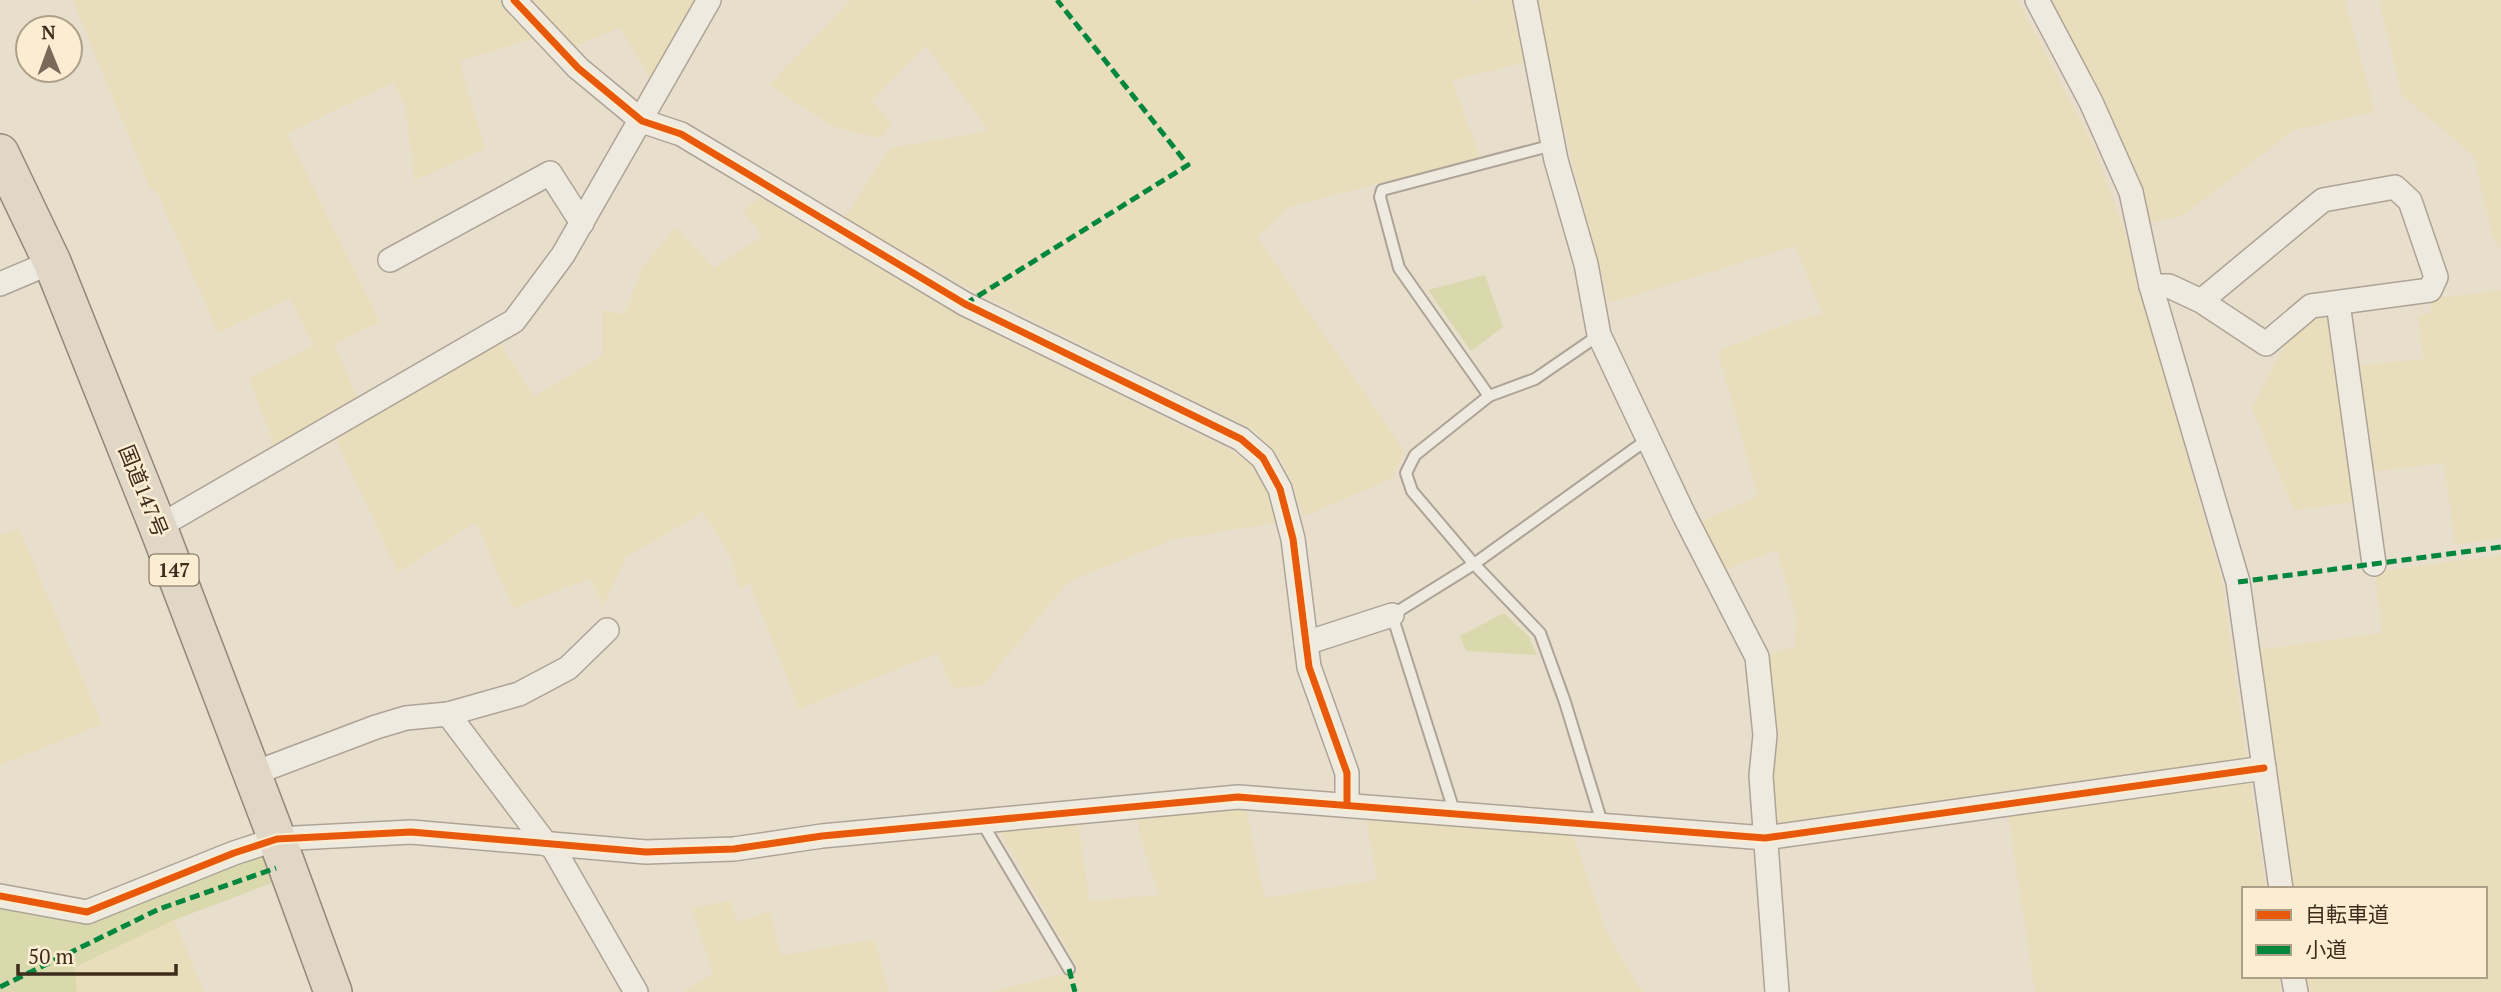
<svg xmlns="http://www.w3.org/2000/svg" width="2501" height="992" font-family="'PT Serif','Noto Sans JP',serif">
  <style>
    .farmland { fill: #e9debb }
    .green { fill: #dad8ad }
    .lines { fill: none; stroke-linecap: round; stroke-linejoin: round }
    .service-casing { stroke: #ada396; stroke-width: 14 }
    .minor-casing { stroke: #ada396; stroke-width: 26 }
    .trunk-casing { stroke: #93897c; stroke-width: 40 }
    .service { stroke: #efeae0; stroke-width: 10 }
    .minor { stroke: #efeae0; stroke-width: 23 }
    .trunk { stroke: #e1d7c6; stroke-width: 37 }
    .quiet { stroke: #00873e; stroke-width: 5; stroke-dasharray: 10 5; stroke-linecap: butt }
    .cycleway-casing { stroke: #faedd2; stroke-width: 11 }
    .cycleway { stroke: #e8590c; stroke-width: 7 }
    .labels { text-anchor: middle; stroke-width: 5; stroke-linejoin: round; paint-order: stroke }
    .shield { fill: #faedd2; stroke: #766553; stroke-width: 2 }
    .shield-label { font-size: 19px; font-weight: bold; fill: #3d2b1c }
    .street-label { font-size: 21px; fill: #3d2b1c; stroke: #faedd2 }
  </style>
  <rect width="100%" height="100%" fill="#e8decc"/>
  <g class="farmland">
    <path d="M73 0H700L653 83 620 27 570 49 555 32 459 61 485 149 415 180 405 105 394 82 287 134 380 322 334 344 358 400 275 448 249 378 314 346 290 298 218 333 156 189 151 191Z"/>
    <path d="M851 0H1474L1476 2 1482 0H1511L1524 63 1452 80 1480 157 1289 207 1257 237 1405 452 1391 479 1304 516 1282 460 1254 430 996 302 843 220 890 148 989 131 926 46 871 101 892 124 880 138 834 127 769 85Z"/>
    <path d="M1534 0H2018L2094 147 2129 244 2222 583 2247 761 1786 826 1774 819 1767 662 1771 654 1794 647 1796 615 1777 550 1724 570 1700 522 1758 496 1718 351 1795 321 1823 314 1795 246 1609 303 1574 168Z"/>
    <path d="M2045 0H2345L2375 112 2294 130 2182 216 2147 224 2117 131Z"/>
    <path d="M2379 0H2501V248L2492 235 2474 156 2402 95Z"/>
    <path d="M759 197 958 315 1228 449 1252 465 1268 492 1278 522 1171 540 1068 582 983 685 953 688 937 653 799 709 750 583 739 589 731 557 703 512 626 557 603 606 591 578 513 608 476 522 398 572 335 437 499 341 534 397 602 356V310L625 315 642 268 676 227 714 268 762 236 743 212Z"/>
    <path d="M2501 290V538L2455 545 2444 463 2369 472 2355 366 2423 359 2418 316 2431 313V299Z"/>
    <path d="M2329 312 2356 502 2294 510 2252 408 2286 342 2317 314Z"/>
    <path d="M19 529 102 724 0 765V535Z"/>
    <path d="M2501 555V992H2307L2304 976H2485V889H2292L2257 650 2382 633 2375 572Z"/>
    <path d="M2250 778 2266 889H2244V976H2279L2281 992H2035L2008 813Z"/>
    <path d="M1246 809 1265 898 1377 880 1366 818 1573 835 1607 933 1638 986 1647 992H989L1079 970 997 826 1078 818 1089 901 1159 895 1138 829 1139 814Z"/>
    <path d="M730 900 737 922 770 912 781 956 874 939 889 992H683L713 973 692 909Z"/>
    <path d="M174 920 204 992H77L74 967Z"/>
  </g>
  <g class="green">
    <path d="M1485 275 1503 327 1471 351 1428 290Z"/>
    <path d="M1504 613 1529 637 1537 655 1466 651 1460 636Z"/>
    <path d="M265 854 277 881 174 920 75 967 77 992H0V905L93 920Z"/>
  </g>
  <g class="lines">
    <g class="service-casing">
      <g id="service">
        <path d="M1599 335 1535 379 1489 396 1415 455 1406 473 1412 491 1474 564 1540 633 1565 702 1603 826"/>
        <path d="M1489 396 1399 268 1380 197 1382 190 1553 145"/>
        <path d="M1455 814 1392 615 1474 564 1648 439"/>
        <path d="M981 821 1069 969"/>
      </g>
    </g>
    <g class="minor-casing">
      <g id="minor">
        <path d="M514 0 578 68 642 121 681 134 965 304 1241 439 1263 458 1280 489 1293 539 1309 667 1347 773V805"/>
        <path d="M1525 0 1556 160 1586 264 1599 335 1685 517 1757 657 1765 735 1761 776 1777 992"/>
        <path d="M2037 0 2091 102 2131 192 2151 286 2238 582 2281 889"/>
        <path d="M390 260 550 173 582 223"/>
        <path d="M0 284 52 262"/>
        <path d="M2151 286H2169L2201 301 2266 344 2311 306 2430 290 2436 277 2410 201 2395 187 2323 200 2201 301"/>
        <path d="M2338 303 2374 564"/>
        <path d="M158 527 514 321 563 255 709 0"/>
        <path d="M1306 643 1392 615"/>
        <path d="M252 774 376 727 406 718 448 714"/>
        <path d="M546 844 448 714 519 694 568 668 607 630"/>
        <path d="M551 844 636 992"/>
        <path d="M0 896 87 912 234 853 277 839 411 832 646 852 734 849 822 836 1238 797 1765 838 2264 768"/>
        <path d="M2293 976 2296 992"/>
      </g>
    </g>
    <g class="trunk-casing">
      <path id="trunk" d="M0 153 52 262 158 527 277 839 333 992"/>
    </g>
    <use href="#service" class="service"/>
    <use href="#minor" class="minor"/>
    <use href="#trunk" class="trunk"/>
    <g class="quiet">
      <path d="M965 304 1188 165 1057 0"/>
      <path d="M2238 582 2501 547"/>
      <path d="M1069 969 1075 992"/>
      <path d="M0 987 159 909 276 868"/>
    </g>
    <g class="cycleway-casing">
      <g id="cycleway">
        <path d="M514 0 578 68 642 121 681 134 965 304 1241 439 1263 458 1280 489 1293 539 1309 667 1347 773V805"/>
        <path d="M0 896 87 912 234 853 277 839 411 832 646 852 734 849 822 836 1238 797 1765 838 2264 768"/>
      </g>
    </g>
    <use href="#cycleway" class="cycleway"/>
  </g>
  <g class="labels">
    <rect class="shield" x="149.5" y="554.5" width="49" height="31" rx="5"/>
    <g class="shield-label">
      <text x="174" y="577">147</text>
    </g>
    <g class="street-label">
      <text transform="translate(143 491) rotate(68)" y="7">国道147号</text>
    </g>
  </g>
  <rect x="2242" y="887" width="245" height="91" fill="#faedd2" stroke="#ae9f89" stroke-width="2"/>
  <rect x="2256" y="910" width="35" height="10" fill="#e8590c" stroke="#ae9f89" stroke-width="2"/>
  <text x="2305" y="922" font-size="21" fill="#3d2b1c">自転車道</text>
  <rect x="2256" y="945" width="35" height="10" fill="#00873e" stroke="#ae9f89" stroke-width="2"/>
  <text x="2305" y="957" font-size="21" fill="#3d2b1c">小道</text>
  <g transform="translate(49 49) rotate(359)"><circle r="33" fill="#faedd2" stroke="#ae9f89" stroke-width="2"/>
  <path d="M0-5L12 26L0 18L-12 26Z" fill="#796a5a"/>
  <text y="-10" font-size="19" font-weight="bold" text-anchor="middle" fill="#3d2b1c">N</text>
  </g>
  <path d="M18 964v10h158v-10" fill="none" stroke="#3d2b1c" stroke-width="3.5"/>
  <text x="28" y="964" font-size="21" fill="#3d2b1c" stroke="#faedd2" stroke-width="5" paint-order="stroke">50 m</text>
</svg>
